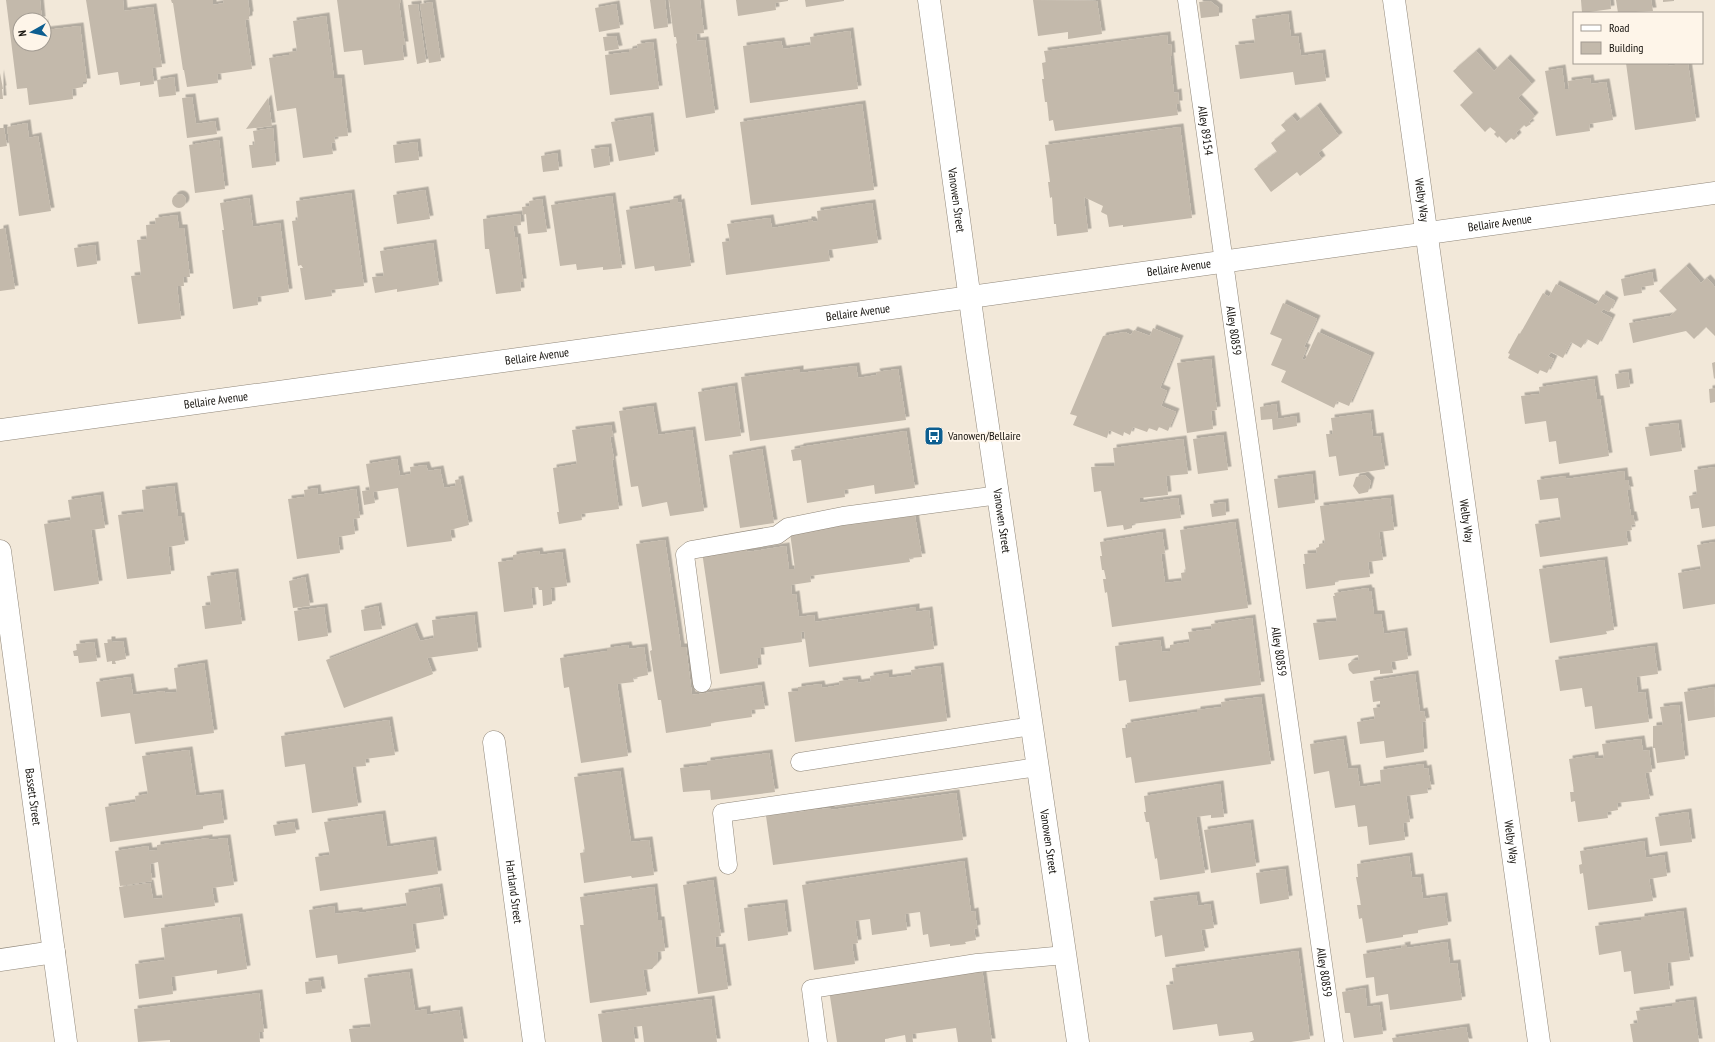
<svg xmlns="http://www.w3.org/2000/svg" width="1715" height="1042" font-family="'PT Sans Narrow',sans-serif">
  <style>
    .building { fill: #c3b9ab; filter: url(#shadow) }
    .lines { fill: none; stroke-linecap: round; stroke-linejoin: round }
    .service-casing { stroke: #90877a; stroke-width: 19 }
    .minor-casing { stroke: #90877a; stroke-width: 23 }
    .tertiary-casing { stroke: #90877a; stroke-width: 23 }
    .secondary-casing { stroke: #90877a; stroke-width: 23 }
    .service { stroke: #fff; stroke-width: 18 }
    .minor { stroke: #fff; stroke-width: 22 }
    .tertiary { stroke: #fff; stroke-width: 22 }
    .secondary { stroke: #fff; stroke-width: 22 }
    .labels { text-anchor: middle; stroke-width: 3.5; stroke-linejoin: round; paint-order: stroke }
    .street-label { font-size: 12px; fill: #15120d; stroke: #fef5e9 }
    .poi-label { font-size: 12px; fill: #15120d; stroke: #fef5e9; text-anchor: start }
  </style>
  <defs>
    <filter id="shadow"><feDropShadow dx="3.5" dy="-3.5" stdDeviation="0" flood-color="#0004"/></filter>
  </defs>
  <rect width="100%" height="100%" fill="#f2e8d9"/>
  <g class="building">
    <path d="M6 0H40L42 20H20V44H44V22L46 30 80 26 87 82H83V87L72 89 73 99 29 105 27 88 17 89Z"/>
    <path d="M86 0H123L124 11 153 7 162 67 152 68 154 84 140 86V82L120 85 118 72 98 75Z"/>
    <path d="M171 0H213V5L224 3 223 0H248L250 15H249V19L245 20 252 69 217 74 218 83 187 87 184 70H183L173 3H172Z"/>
    <path d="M337 0H400L401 3H399L405 45H402L404 60 364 65 362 50 344 52Z"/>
    <path d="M650 0H665L668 27 654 29Z"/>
    <path d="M669 0H700L704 33 696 34 697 42V41L705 40 715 113 686 118 676 44 677 43 676 37H674Z"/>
    <path d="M736 0H788V1L775 3 776 10 738 16Z"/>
    <path d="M805 0H844V1L806 7Z"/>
    <path d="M1033 0 1097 1 1102 34 1068 39V32L1038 36Z"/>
    <path d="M1581 0H1610L1611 9 1582 13Z"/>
    <path d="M1616 0H1651L1653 11 1618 13Z"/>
    <path d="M1663 0H1674V1L1663 2Z"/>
    <path d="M1210 1 1219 8V16L1201 18 1199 2Z"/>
    <path d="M432 2 441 61 429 63 420 4Z"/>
    <path d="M418 4 426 62 417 64 408 5Z"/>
    <path d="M616 4 620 28 599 32 595 8Z"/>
    <path d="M1288 14 1291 37 1298 36 1301 56 1322 53 1326 81 1295 85 1293 72 1240 79 1235 45 1255 43 1252 19Z"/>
    <path d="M326 16 334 78H341L348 136 334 137 335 142 331 143 333 154 303 158 296 108 277 111 269 58 289 55V52L297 51 293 21Z"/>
    <path d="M850 31 858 89 750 103 743 46 781 41 783 49 811 45 810 37Z"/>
    <path d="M1167 35 1168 45 1171 44 1172 56H1170L1174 93 1178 92 1179 104H1176L1178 115 1055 131 1053 120 1049 121 1047 102H1045L1042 79H1044L1042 63 1046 62 1044 51Z"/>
    <path d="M616 36 619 49 605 51 603 37Z"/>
    <path d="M653 42 659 89 610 95 605 55 629 52V50L638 48 637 44Z"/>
    <path d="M1476 51 1494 71 1507 58 1532 84 1518 98 1535 116 1529 122 1531 124 1526 127 1524 125 1516 133 1518 136 1514 140 1511 138 1506 143 1499 136 1498 138 1494 134 1496 132 1490 127 1485 132 1460 105 1473 93 1453 71Z"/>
    <path d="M1626 63H1668V66L1688 63 1696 121 1635 130Z"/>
    <path d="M1562 68 1565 89H1569L1568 81 1590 78 1591 84 1606 82 1613 120 1589 124 1590 131 1556 136 1545 71Z"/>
    <path d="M0 73 3 89H2L3 99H0Z"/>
    <path d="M174 77 176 95 159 97 157 80Z"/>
    <path d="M192 97 196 124 215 121 217 134 187 138 182 98Z"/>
    <path d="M268 98 272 126 246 129Z"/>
    <path d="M862 104 874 190 751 205 740 122Z"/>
    <path d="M1317 106 1339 136 1318 153 1322 159 1300 176 1297 172 1271 192 1254 169 1277 152 1271 143 1286 131 1281 125 1292 116 1297 122Z"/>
    <path d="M650 116 655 155 619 161 611 122Z"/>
    <path d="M27 123 29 138 38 136 51 211 19 216 7 127Z"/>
    <path d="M1180 127 1192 218 1123 227V225L1109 227 1107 215 1101 212 1103 206 1084 197 1088 232 1057 236 1056 224H1054L1052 197 1050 198 1048 182H1050L1045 145Z"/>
    <path d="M0 128H4L7 146 0 147Z"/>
    <path d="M273 128 276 165 252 168 249 145H255L253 131Z"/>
    <path d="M219 140 225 189 195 193 189 145Z"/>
    <path d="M417 142 419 160 395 163 393 145Z"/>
    <path d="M608 147 610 165 594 168 591 149Z"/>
    <path d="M557 153 559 170 543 172 541 156Z"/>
    <path d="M425 190 430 219 397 224 393 195Z"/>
    <path d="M351 193 364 286 331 290 332 296 305 300 300 268H303L301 265 298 266 292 221 298 220 296 201Z"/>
    <circle cx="179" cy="201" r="7"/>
    <path d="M612 196 622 268 603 270V267L577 270 576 264 560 266 551 205Z"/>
    <path d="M249 198 253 227 280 223 289 292 257 297 258 305 233 309 222 230H224L220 203Z"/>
    <path d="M678 198V203L681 202 691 266 655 271 654 266 635 269 626 210 670 203V200Z"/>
    <path d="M542 199 547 232 528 234 526 214 523 215 522 207 530 206 529 201Z"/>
    <path d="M872 203 878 243 828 250 830 261 726 275 722 242 730 241 727 224 770 218 772 228 808 222V220H812L813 222 818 221 817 211Z"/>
    <path d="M520 214 521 225 513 226 515 237H517L523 282H520L521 291 496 294 489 249H485L483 219Z"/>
    <path d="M177 215 179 228H184L190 277H183L184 286H177L181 319 138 324 131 276 141 275 137 240 147 239 146 225 156 224 155 218Z"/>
    <path d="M5 228 15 289 0 291V229Z"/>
    <path d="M433 243 439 285 397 292V289L375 293 372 277 384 276 380 251Z"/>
    <path d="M95 245 97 264 77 267 74 248Z"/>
    <path d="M1686 266 1701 283 1707 278 1715 287V336L1706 327 1694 339 1686 331 1633 343 1629 323 1670 316 1677 310 1659 291Z"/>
    <path d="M1652 272 1654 285 1641 287 1642 293 1624 296 1621 279Z"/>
    <path d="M1556 284 1596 305 1603 294 1615 301 1609 312 1603 309 1601 312 1612 318 1598 345 1587 339 1581 348 1571 342 1563 358 1551 352 1548 356 1554 359 1547 373 1540 370 1538 374 1508 358 1510 354 1508 353 1519 333 1520 334 1543 293 1549 297Z"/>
    <path d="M1283 303 1317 319 1304 347 1307 348 1302 359 1305 360 1318 332 1371 356 1349 406 1337 401 1334 408 1281 382 1286 371 1271 365 1282 339 1270 334Z"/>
    <path d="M1153 328 1180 339 1160 388 1167 391 1161 406 1176 412 1168 431 1159 427 1157 431 1149 428 1147 432 1133 427 1130 435 1124 432 1123 436 1109 430 1107 438 1073 425 1077 416 1070 414 1103 336 1125 332 1131 335 1134 330 1150 336Z"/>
    <path d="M1211 359 1217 410 1211 411 1213 429 1187 433 1177 363Z"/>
    <path d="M1715 362V378L1714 379 1712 363Z"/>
    <path d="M856 366 858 378 877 375 876 372 898 369 906 420 750 441 741 377 800 369V373Z"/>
    <path d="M1628 372 1630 387 1617 389 1615 374Z"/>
    <path d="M1594 379 1597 399H1600L1609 456 1559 464 1556 441 1549 442 1546 421 1525 424 1521 396 1540 394 1539 387Z"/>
    <path d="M734 386 741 436 705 441 698 392Z"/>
    <path d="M1715 388V402L1710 403 1709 389Z"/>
    <path d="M1276 404 1278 419 1296 416 1297 426 1273 430 1272 419 1261 420 1260 407Z"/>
    <path d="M653 406 658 435 692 430 704 511 670 516 667 502 642 507 638 486 631 487 619 411Z"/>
    <path d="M1370 413 1373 437 1380 436 1385 469 1339 476 1336 456 1329 457 1326 434H1333L1331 418Z"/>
    <path d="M1678 423 1682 451 1650 456 1645 427Z"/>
    <path d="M611 425 613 436 610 437 614 459 612 460 619 509 581 514 582 520 559 524 557 512H559L553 468 577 464 572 430Z"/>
    <path d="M906 431 915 488 875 494 874 485 844 490 845 497 807 503 801 460 793 461 791 450 800 448V447Z"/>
    <path d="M1223 435 1228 470 1198 474 1193 439Z"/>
    <path d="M1183 439 1188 474 1166 476 1168 495 1140 498V503L1178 498 1181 518 1132 524V528L1124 530 1123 525 1107 527 1101 491 1094 492 1091 467 1115 466 1113 448Z"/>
    <path d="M762 449 774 523 740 528 729 455Z"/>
    <path d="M397 459 400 476 411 474 410 467 426 465 428 471 440 469 444 488 456 486 455 480 460 479 469 525 450 530 452 541 407 547 398 488 373 492 375 503 364 505 362 491 370 490 366 464Z"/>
    <path d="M1715 467V526L1702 528 1699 508 1691 509 1689 496 1697 494 1694 470Z"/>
    <path d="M1624 471 1625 480H1628L1630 490H1627L1631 515H1633L1635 524 1631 525 1632 530 1626 531 1628 545 1540 557 1535 524 1561 520 1558 498 1540 500 1537 480 1566 476V479Z"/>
    <path d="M1312 474 1315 503 1278 508 1274 479Z"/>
    <path d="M1365 475 1371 481 1368 492 1359 494 1353 486 1356 477Z"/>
    <path d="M174 486 178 516H181L185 544 168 547 171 574 127 579 118 515 144 512 142 490Z"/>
    <path d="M317 488 318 495 356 489 360 518 353 519 355 534 338 537 340 553 297 559 288 499 305 497 304 490Z"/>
    <path d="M100 495 105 528 91 530 99 584 54 591 44 524 71 520 68 500Z"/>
    <path d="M1390 498 1394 530 1379 532 1383 560 1368 562 1370 577 1335 581V585L1306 589 1303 564H1305L1304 554 1317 553 1316 548 1319 547V544L1325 543 1320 506Z"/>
    <path d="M1225 502 1226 515 1212 517 1210 504Z"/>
    <path d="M915 516 922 557 909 558 910 562 810 576 811 582 791 585 792 595 796 594 799 617 814 615 815 622 916 607V612L929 610 934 649 809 667 804 631 801 632 802 642 760 648 761 658H757L758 668 720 674 702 552 746 546 747 552 786 546 789 569H795L790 533Z"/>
    <path d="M1235 522 1248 608 1112 627 1107 592 1105 593 1103 579H1106L1104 570H1102L1100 556H1102L1100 542 1162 532 1165 553 1161 554 1165 583 1182 581 1181 573 1186 572 1180 530Z"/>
    <path d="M665 540 681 647H686L692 695 761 685 765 709 751 710 752 717 711 723V726L666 733 661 700H658L650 651 652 650 636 544Z"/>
    <path d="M1715 542V604L1683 609 1678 573 1701 569 1697 545Z"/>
    <path d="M539 551 540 555 562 552 567 586 551 588 552 604 543 606 542 590H539L538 587 531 588 533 608 504 612 498 562 513 560V555Z"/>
    <path d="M1604 560 1614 630 1606 631 1607 634 1550 643 1539 569Z"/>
    <path d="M235 572 242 624 205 629 202 606 211 605 207 576Z"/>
    <path d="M305 577 310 606 293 608 289 581Z"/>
    <path d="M1368 588 1369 591H1371L1374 614H1381L1384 634 1404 631 1408 659 1391 662 1393 673 1380 674V670L1353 674 1349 670 1348 664 1352 661 1359 660 1358 655 1319 660 1313 623 1337 621 1333 596H1335L1334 593Z"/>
    <path d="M378 606 382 629 364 631 361 610Z"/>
    <path d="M324 607 328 636 298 641 294 611Z"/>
    <path d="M474 615 478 651 427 658 433 674 344 708 326 660 414 626 420 641 434 638 432 620Z"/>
    <path d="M1252 618 1261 685 1129 702 1126 680 1119 681 1115 646 1160 640 1162 652 1170 651V645L1190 642 1188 632 1212 629 1211 624Z"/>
    <path d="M108 640H112V642L123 641 126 659 115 661 116 664H112V661L107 662 104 643H108Z"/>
    <path d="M94 642 97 661 79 663 78 656H74L73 651 77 650 76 644Z"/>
    <path d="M628 645 629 649 644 647 648 675 633 678 634 682 617 684 628 756 581 763 569 687 564 688 560 658 607 651V648Z"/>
    <path d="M1654 646 1658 674 1636 677 1638 693 1645 692 1649 722 1595 729 1592 706 1585 707 1582 688 1560 691 1555 660Z"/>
    <path d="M204 663 214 733 135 744 130 713 101 717 96 682 130 677 133 695 164 691 165 693 177 692 174 668Z"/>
    <path d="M940 666 947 721 795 742 788 692 798 691V687L821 684 822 688 840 685 839 681 857 679 858 683 871 681 870 676 889 673V678L912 675 911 670Z"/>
    <path d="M1415 674 1420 712 1424 711 1426 721 1422 722 1424 752 1386 758 1384 741 1360 744 1357 722 1375 719 1373 708 1380 707V701L1373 702 1370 681Z"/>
    <path d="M1714 687 1715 717 1688 721 1684 692Z"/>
    <path d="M1261 697 1271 764 1135 783 1131 757 1126 758 1122 728H1128L1127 723 1197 712V710L1222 707 1221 702Z"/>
    <path d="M1679 705 1685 759 1657 763 1655 748H1653V726L1663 725 1660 707Z"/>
    <path d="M389 720 395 755 365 759 366 766 352 767 358 806 312 813 305 764 285 767 281 736Z"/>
    <path d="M1343 739 1348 769 1357 768 1360 787 1381 784 1380 770 1423 764 1424 769 1428 768 1431 788H1427L1428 793 1406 796 1410 822 1403 823 1405 840 1369 845 1367 826 1358 827 1355 805 1335 808 1329 771 1314 774 1310 744Z"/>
    <path d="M1641 739 1643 751 1649 750 1652 772 1645 773 1650 799 1617 803 1618 810 1607 812 1608 818 1578 822 1575 801 1571 802 1570 792H1574L1569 759 1595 755V759L1604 758 1602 744Z"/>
    <path d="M189 750 196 796 220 793 224 823 203 826V829L110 842 105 807 136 802 135 796 148 794 142 756Z"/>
    <path d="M769 753 775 792 711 800 710 790 683 792 680 768 707 765V761Z"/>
    <path d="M620 771 631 842 649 840 654 875 632 878 631 876 584 883 580 853 585 852 574 777Z"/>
    <path d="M1220 784 1224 817 1211 818V815L1196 817 1205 873 1160 880 1157 858 1155 859 1149 822H1146L1144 812H1146L1144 796Z"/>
    <path d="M956 793 963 840 773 865 766 816 806 811 805 806 812 805 813 810 831 808V810Z"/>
    <path d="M1688 812 1692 842 1660 846 1655 817Z"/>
    <path d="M382 814 387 847 433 840 438 874 320 891 315 857 330 855 324 822Z"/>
    <path d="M294 822 296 833 275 836 273 825Z"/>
    <path d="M1250 823 1256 866 1211 873 1204 830Z"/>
    <path d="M209 838V840L227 838 234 885 212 888 215 906 124 918 119 887 150 883 153 899 163 898 158 862 150 864 152 881 120 886 115 851 148 846 149 851 157 850V845Z"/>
    <path d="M1644 841 1646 858 1664 855 1667 876 1649 879 1653 901 1588 910 1583 873 1580 874 1579 865 1582 864 1580 851Z"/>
    <path d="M1409 856 1412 878 1420 877 1423 899 1444 896 1448 925 1418 930V933L1403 935V937L1366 943 1362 918 1359 919 1357 905H1361L1356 877H1358L1357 864Z"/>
    <path d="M964 861 971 912 975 911 977 928 974 929 976 940 965 942 966 944 950 946V944L930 947 928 934 923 935 920 912 905 914 907 930 872 935 870 919 855 921 858 943 852 944 855 964 814 970 802 885Z"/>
    <path d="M1285 869 1289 899 1260 904 1256 873Z"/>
    <path d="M713 880 721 936 715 937 716 948 722 947 728 989 698 994 683 885Z"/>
    <path d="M439 887 444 919 412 924 416 952 338 964 337 955 316 958 309 910 334 906 335 914 359 911V913L407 906 405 893Z"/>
    <path d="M654 887 658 920H661L665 951 657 952 658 962 652 969 643 970 647 995 590 1003 580 925H584L580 897Z"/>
    <path d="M1196 895 1198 906 1210 904 1214 928 1201 930 1205 951 1165 957 1162 935 1155 937 1150 901Z"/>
    <path d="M784 903 788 935 748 941 744 908Z"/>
    <path d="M1683 911 1690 960 1667 963 1670 989 1634 994 1631 971 1624 972 1621 951 1599 955 1595 926 1641 920V917Z"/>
    <path d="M239 917 247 969 217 974V970L171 977 173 994 139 999 135 964 165 960 161 928Z"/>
    <path d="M1447 942 1450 964 1457 963 1462 1000 1390 1010 1388 994 1376 996 1374 977 1366 978 1363 954 1402 948 1401 946 1407 945V948Z"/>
    <path d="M1298 951 1310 1039 1291 1042H1249L1254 1040 1252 1032 1219 1036 1217 1024 1173 1030 1166 985 1174 984 1172 968Z"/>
    <path d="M982 968 992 1042H958L956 1028 912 1034 913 1042H906L905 1035 885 1039V1042H837L829 990Z"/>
    <path d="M409 972 415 1011 427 1009V1015L459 1010 464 1042H351L349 1029 371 1027 364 978Z"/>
    <path d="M320 980 322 992 306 994 305 982Z"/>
    <path d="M1365 988 1367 1007 1379 1005 1383 1034 1354 1038 1350 1013H1345L1342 992Z"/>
    <path d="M259 993 264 1032H259L260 1042H170V1040L138 1042 134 1009Z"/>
    <path d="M711 999 717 1042H644L642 1026 633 1027 635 1042H602L598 1014Z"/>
    <path d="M1693 1000 1699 1042H1633L1630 1024 1638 1023 1636 1011 1672 1006V1003Z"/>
    <path d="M1466 1027 1469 1042H1393L1392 1038Z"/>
  </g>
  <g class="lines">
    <g class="service-casing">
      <g id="service">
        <path id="s1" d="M1187 0 1334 1042"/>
        <path d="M702 683 685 555 691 550 777 535 788 527 843 516 999 495"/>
        <path d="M800 762 1032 726"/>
        <path d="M728 865 722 813 1038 767"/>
        <path d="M818 1042 811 989 977 963 1065 955"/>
      </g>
    </g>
    <g class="minor-casing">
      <g id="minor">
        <path id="s2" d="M1394 0 1539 1042"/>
        <path id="s3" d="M0 551 66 1042"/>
        <path id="s4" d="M494 742 534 1042"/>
        <path d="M0 960 54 952"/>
      </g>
    </g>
    <g class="tertiary-casing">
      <g id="tertiary">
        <path id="s5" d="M0 430 906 306 1715 193"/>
      </g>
    </g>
    <g class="secondary-casing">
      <g id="secondary">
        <path id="s6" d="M929 0 977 351 1078 1042"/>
      </g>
    </g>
    <use href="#service" class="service"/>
    <use href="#minor" class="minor"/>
    <use href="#tertiary" class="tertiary"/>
    <use href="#secondary" class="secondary"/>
  </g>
  <defs>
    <g id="bus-square" transform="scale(1)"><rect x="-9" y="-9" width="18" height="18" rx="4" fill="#0d5e90" stroke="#fef5e9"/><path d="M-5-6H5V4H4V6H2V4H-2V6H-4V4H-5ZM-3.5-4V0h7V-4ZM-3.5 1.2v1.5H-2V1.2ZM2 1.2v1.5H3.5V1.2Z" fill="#fff"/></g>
  </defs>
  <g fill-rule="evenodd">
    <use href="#bus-square" x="934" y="436"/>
  </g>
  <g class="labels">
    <g class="street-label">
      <text dy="4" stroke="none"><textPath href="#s1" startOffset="132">Alley 89154</textPath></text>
      <text dy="4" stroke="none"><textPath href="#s6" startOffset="202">Vanowen Street</textPath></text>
      <text dy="4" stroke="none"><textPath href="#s2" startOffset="202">Welby Way</textPath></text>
      <text dy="4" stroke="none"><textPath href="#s5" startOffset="1514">Bellaire Avenue</textPath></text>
      <text dy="4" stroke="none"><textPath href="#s5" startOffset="1190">Bellaire Avenue</textPath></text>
      <text dy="4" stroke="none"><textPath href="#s5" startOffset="866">Bellaire Avenue</textPath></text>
      <text dy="4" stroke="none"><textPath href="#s1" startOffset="334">Alley 80859</textPath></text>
      <text dy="4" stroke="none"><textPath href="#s5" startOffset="542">Bellaire Avenue</textPath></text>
      <text dy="4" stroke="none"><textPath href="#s5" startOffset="218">Bellaire Avenue</textPath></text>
      <text dy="4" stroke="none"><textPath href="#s6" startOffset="526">Vanowen Street</textPath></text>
      <text dy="4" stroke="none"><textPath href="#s2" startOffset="526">Welby Way</textPath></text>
      <text dy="4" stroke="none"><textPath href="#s1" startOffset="658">Alley 80859</textPath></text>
      <text dy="4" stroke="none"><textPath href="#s3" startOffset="248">Bassett Street</textPath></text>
      <text dy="4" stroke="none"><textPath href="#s6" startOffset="850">Vanowen Street</textPath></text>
      <text dy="4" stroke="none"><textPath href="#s2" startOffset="850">Welby Way</textPath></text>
      <text dy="4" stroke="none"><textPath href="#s4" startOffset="151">Hartland Street</textPath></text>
      <text dy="4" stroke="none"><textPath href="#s1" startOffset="982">Alley 80859</textPath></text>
    </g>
    <g class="poi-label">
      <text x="948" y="440">Vanowen/Bellaire</text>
    </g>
  </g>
  <rect x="1573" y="12" width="130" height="52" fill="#fef5e9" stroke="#a19a91"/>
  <rect x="1581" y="25" width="20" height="6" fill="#ffffff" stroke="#a19a91"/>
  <text x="1609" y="32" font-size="12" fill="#15120d">Road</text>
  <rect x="1581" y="42" width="20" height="12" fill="#c3b9ab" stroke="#a19a91"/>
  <text x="1609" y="52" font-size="12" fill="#15120d">Building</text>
  <g transform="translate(32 32) rotate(262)"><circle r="19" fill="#fef5e9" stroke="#a19a91"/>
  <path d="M0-3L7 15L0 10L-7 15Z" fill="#0d5e90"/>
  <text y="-6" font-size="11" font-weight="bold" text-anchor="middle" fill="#15120d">N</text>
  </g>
</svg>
